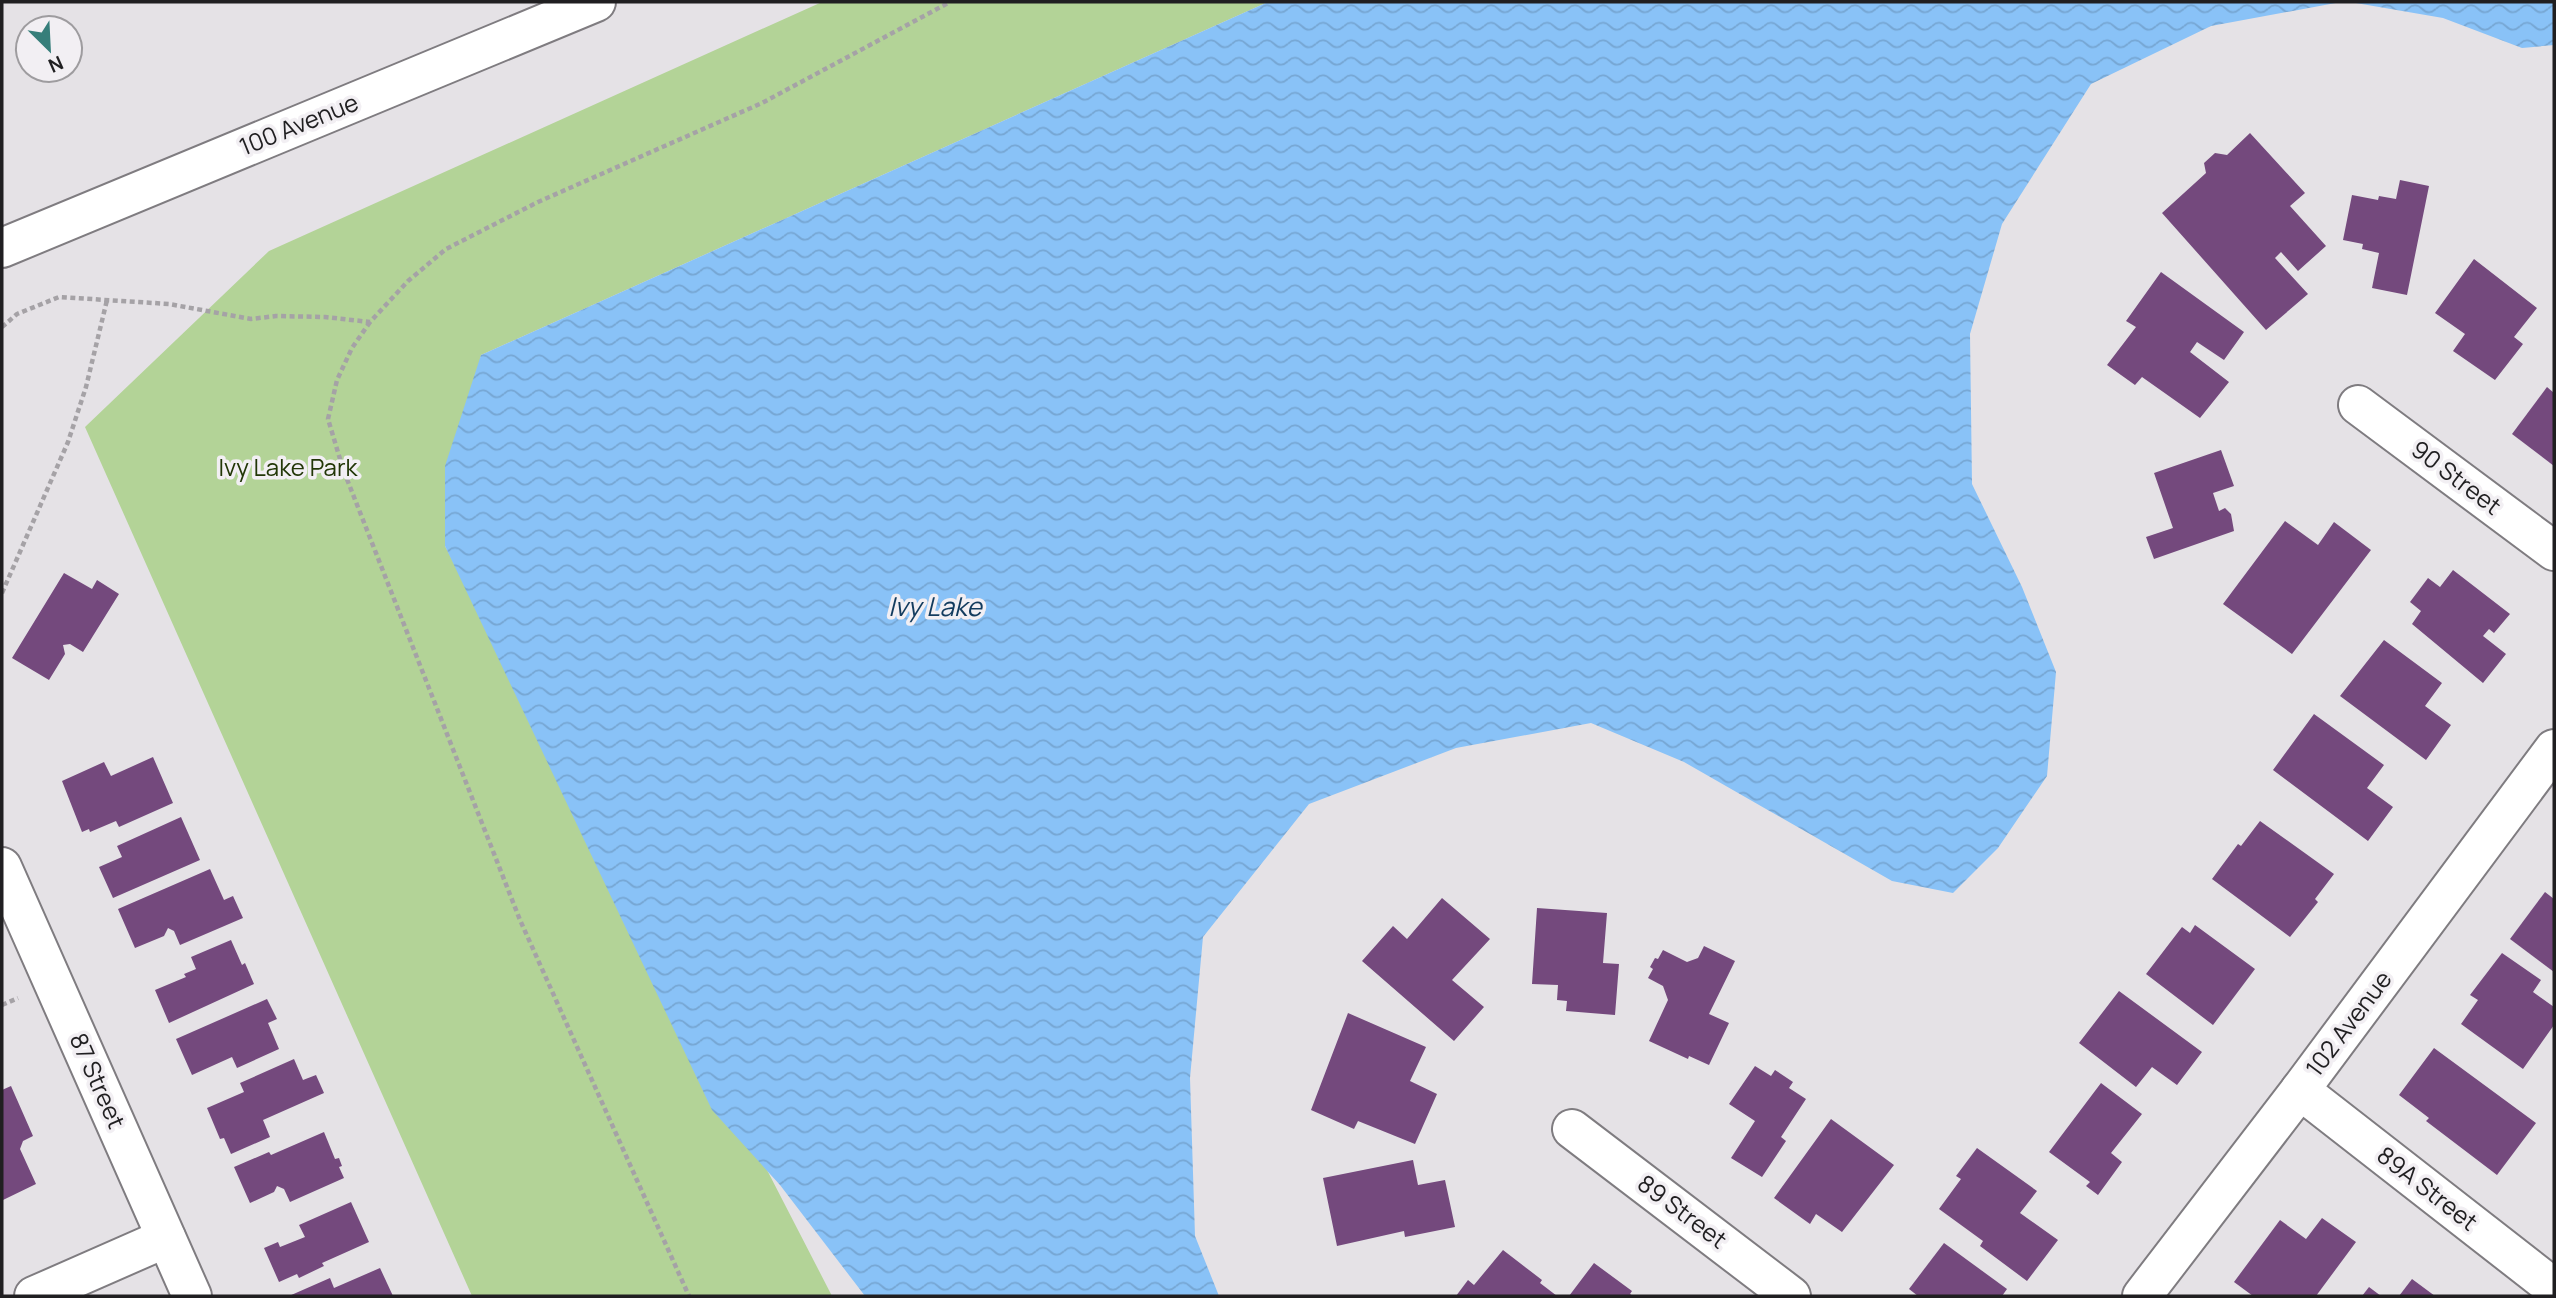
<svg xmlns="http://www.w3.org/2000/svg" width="2556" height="1298" font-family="Manrope,sans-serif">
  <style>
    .park { fill: #b3d397 }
    .water { fill: url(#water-waves) }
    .building { fill: #74497d }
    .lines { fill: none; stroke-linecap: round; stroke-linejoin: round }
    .street-casing { stroke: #7f7c80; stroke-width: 42 }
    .secondary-casing { stroke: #7f7c80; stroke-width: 42 }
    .path { stroke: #a5a2a6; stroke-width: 4.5; stroke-dasharray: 5 3.5; stroke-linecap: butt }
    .street { stroke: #fff; stroke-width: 38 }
    .secondary { stroke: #fff; stroke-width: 38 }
    .labels { text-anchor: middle; stroke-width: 7; stroke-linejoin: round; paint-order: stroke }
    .street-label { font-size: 24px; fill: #201f21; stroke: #f2eff3 }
    .park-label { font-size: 24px; fill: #223707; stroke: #f2eff3 }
    .water-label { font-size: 26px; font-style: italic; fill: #123b5e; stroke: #f2eff3 }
  </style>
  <defs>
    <pattern id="water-waves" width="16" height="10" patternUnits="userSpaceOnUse" patternTransform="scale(1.75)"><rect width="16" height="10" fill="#89c2f7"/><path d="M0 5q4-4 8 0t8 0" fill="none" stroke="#76a6d3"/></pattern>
  </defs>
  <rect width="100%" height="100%" fill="#e5e2e6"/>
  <path class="park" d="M822 2H1268L481 355 445 546 832 1296H472L85 427 269 251Z"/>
  <g class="water">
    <path d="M1268 2H2341L2211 26 2091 84 2002 224 1970 334 1972 484 2022 587 2056 672 2047 776 1998 848 1953 893 1892 881 1684 762 1591 723 1456 748 1309 804 1203 937 1190 1078 1195 1236 1219 1296H865L780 1185 712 1110 445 546V466L481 355Z"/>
    <path d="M2350 2H2554V45L2522 48 2443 18Z"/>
  </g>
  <g class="building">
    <path d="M2250 133 2305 193 2290 206 2326 246 2298 271 2281 252 2275 258 2308 294 2266 330 2162 213 2206 173 2204 163 2215 153 2227 155Z"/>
    <path d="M2400 180 2429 186 2407 295 2372 288 2379 253 2362 249 2363 244 2343 240 2352 195 2378 200 2379 196 2396 199Z"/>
    <path d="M2474 259 2537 308 2514 337 2523 344 2495 380 2453 351 2465 334 2435 313Z"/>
    <path d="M2161 272 2244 332 2224 360 2197 342 2190 352 2229 382 2200 418 2142 377 2135 385 2107 365 2136 327 2126 321Z"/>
    <path d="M2547 387 2554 393V466L2512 434Z"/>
    <path d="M2221 450 2234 486 2213 493 2219 511 2225 508 2231 514 2234 531 2154 559 2146 537 2173 528 2154 473Z"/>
    <path d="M2285 521 2318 545 2334 522 2371 550 2292 654 2223 604Z"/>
    <path d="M2453 570 2510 614 2494 633 2489 629 2483 636 2506 654 2483 683 2412 624 2421 611 2410 602 2428 578 2440 587Z"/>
    <path d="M64 573 92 589 97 580 119 594 83 652 70 644 63 645 65 654 49 680 12 658Z"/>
    <path d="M2384 640 2442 683 2425 706 2451 725 2426 760 2340 696Z"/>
    <path d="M2314 714 2384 765 2367 788 2393 807 2368 841 2273 770Z"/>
    <path d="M153 757 173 803 119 827 116 821 90 832 89 829 82 832 62 781 104 762 111 776Z"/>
    <path d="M181 817 200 860 113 898 99 867 122 857 117 846Z"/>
    <path d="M2260 821 2334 874 2315 899 2318 902 2290 937 2212 879 2238 844 2241 846Z"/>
    <path d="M210 869 224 900 233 896 243 918 180 945 174 931 168 928 164 936 135 948 118 909Z"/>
    <path d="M2545 892 2554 899V972L2510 939Z"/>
    <path d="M1442 898 1490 939 1452 980 1484 1007 1454 1041 1362 961 1393 926 1407 939Z"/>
    <path d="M1537 908 1607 913 1603 963 1619 964 1615 1015 1566 1011 1567 1001 1557 1000 1558 985 1532 984Z"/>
    <path d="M2195 925 2255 969 2213 1025 2146 974 2182 927 2190 933Z"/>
    <path d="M231 940 242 965 245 963 254 984 169 1023 155 990 186 977 184 974 196 969 191 957Z"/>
    <path d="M1704 946 1735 961 1709 1014 1729 1023 1709 1065 1689 1056 1688 1059 1649 1041 1668 1000 1663 986 1648 978 1653 969 1650 967 1655 958 1658 959 1663 950 1687 962 1698 958Z"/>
    <path d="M2502 953 2541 980 2533 992 2554 1007V1025L2523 1069 2461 1024 2478 1000 2470 995Z"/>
    <path d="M2119 991 2202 1052 2177 1085 2152 1067 2136 1087 2079 1043Z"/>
    <path d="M267 999 277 1019 268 1023 279 1049 237 1068 232 1057 192 1075 176 1039Z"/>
    <path d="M1348 1013 1426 1047 1410 1081 1437 1094 1415 1144 1358 1121 1354 1129 1311 1110Z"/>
    <path d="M2434 1048 2536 1123 2497 1175 2426 1121 2429 1118 2399 1095Z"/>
    <path d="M294 1059 303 1080 316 1075 324 1093 263 1120 270 1137 231 1154 224 1138 220 1139 207 1108 244 1092 240 1083Z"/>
    <path d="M1755 1066 1771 1076 1775 1070 1793 1082 1789 1088 1806 1099 1781 1137 1786 1141 1762 1177 1731 1158 1755 1121 1729 1104Z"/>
    <path d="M2101 1083 2142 1114 2111 1153 2122 1162 2098 1195 2086 1186 2090 1182 2049 1152Z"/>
    <path d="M11 1086 33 1136 23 1141 20 1149 36 1184 3 1200 2 1090Z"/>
    <path d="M1831 1119 1894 1165 1842 1232 1816 1214 1810 1224 1774 1198Z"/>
    <path d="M324 1132 335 1159 339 1158 342 1166 339 1167 344 1178 290 1202 284 1189 277 1186 274 1192 250 1203 234 1167 269 1152 271 1155Z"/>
    <path d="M1977 1148 2037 1191 2020 1213 2058 1240 2027 1281 1980 1246 1983 1241 1939 1209 1961 1179 1956 1176Z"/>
    <path d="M1413 1160 1418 1185 1445 1180 1455 1227 1405 1237 1404 1231 1337 1246 1323 1178Z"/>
    <path d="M351 1202 369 1242 322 1263 324 1266 299 1278 297 1274 279 1282 264 1248 278 1242 280 1247 305 1237 299 1225Z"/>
    <path d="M2322 1218 2356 1242 2316 1296H2253L2234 1282 2280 1220 2306 1239Z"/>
    <path d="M1944 1243 2007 1289 2002 1296H1918L1909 1289Z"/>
    <path d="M1503 1250 1542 1280 1540 1283 1557 1296H1456L1468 1280 1474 1285Z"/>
    <path d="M1594 1263 1632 1291 1630 1294 1633 1296H1569Z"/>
    <path d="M380 1268 393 1296H289L330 1278 334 1288Z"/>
    <path d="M2412 1279 2435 1296H2399Z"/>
    <path d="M2369 1287 2381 1296H2362Z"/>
  </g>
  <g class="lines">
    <g class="street-casing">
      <g id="street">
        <path d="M2358 405 2554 551"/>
        <path d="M2 867 192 1296"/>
        <path d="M2300 1090 2554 1288"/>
        <path d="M1572 1129 1791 1296"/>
        <path d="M34 1296 166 1238"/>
        <path d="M2142 1296 2300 1090 2554 749"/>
      </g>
    </g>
    <g class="secondary-casing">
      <path id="secondary" d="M2 248 596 2"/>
    </g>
    <g class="path">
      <path d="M370 322 352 348 337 380 328 419 343 469 520 920 689 1296"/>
      <path d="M2 327 17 314 59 297 169 304 251 319 276 316 325 317 370 322 408 281 446 249 538 202 762 103 950 2"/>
      <path d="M2 593 68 442 86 387 107 300"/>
      <path d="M2 1005 18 998"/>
    </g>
    <use href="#street" class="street"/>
    <use href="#secondary" class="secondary"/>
  </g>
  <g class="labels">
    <g class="street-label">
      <text transform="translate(299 125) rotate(-22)" y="8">100 Avenue</text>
      <text transform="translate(2456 478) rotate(37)" y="8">90 Street</text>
      <text transform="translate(2349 1024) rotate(-53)" y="8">102 Avenue</text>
      <text transform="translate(97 1081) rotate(66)" y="8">87 Street</text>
      <text transform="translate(2427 1189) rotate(38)" y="8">89A Street</text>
      <text transform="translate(1682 1212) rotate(37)" y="8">89 Street</text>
    </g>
    <g class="park-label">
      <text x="288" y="476">Ivy Lake Park</text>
    </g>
    <g class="water-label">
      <text x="935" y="616">Ivy Lake</text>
    </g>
  </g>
  <rect width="2556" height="1298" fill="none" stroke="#201f21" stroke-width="7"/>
  <g transform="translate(49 49) rotate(156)"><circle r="33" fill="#f2eff3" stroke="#9e9c9f" stroke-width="2"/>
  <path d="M0-5L12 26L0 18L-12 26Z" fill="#367e7a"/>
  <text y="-10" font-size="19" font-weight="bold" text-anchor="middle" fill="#201f21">N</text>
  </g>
</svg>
